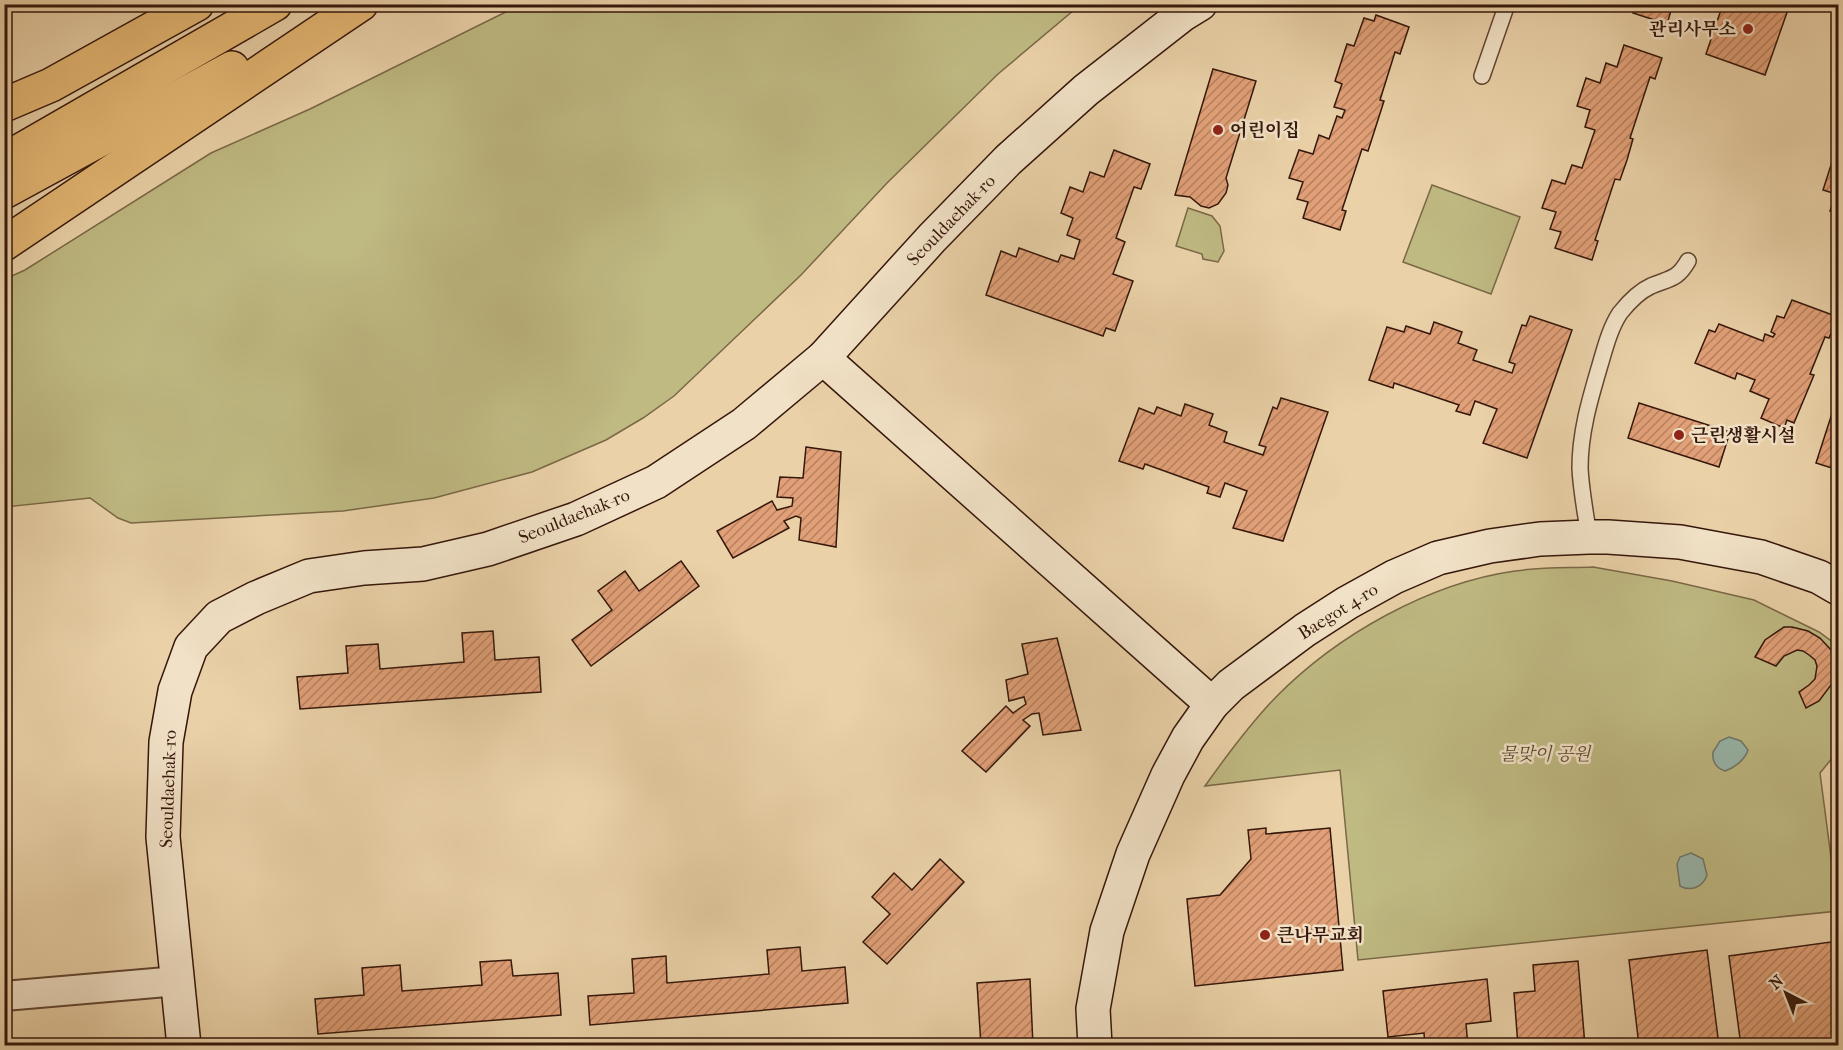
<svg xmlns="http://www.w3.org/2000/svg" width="1843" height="1050" font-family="'IM FELL French Canon','Noto Serif KR',serif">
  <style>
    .park { fill: #bfb982; stroke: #7a6846; stroke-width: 1.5 }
    .water { fill: #98b7ac; stroke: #70776c; stroke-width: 1.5 }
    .building { fill: url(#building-hatch); stroke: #35170b; stroke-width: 1.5 }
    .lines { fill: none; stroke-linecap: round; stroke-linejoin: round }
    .lane-casing { stroke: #624632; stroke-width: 18 }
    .street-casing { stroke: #624632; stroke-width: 32 }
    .secondary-casing { stroke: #35170b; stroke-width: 36 }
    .highway-casing { stroke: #35170b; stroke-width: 36 }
    .lane { stroke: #f1e1c6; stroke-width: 15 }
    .street { stroke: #f1e1c6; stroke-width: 28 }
    .secondary { stroke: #f1e1c6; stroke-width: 33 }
    .highway { stroke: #e5b874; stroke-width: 33 }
    .poi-dot { fill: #8f2418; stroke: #f1e1c6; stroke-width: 2 }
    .labels { text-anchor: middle; stroke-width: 5; stroke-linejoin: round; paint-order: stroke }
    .poi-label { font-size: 18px; font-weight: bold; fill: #35170b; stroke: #f1e1c6; text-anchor: start }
    .street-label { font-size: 18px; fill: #35170b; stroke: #f1e1c6 }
    .park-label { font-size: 18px; font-style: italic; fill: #5e482f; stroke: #f1e1c6 }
  </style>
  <defs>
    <pattern id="building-hatch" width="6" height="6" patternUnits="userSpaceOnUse" patternTransform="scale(1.5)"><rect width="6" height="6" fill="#e1a077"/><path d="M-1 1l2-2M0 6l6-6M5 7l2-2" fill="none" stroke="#b78160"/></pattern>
  </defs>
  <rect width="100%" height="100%" fill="#ead1a8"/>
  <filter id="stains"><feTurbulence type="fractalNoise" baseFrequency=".00333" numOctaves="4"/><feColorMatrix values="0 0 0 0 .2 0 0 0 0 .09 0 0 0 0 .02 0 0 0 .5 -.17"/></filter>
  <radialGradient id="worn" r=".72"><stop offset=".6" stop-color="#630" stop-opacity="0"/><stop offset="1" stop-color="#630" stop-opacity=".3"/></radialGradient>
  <g class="park">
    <path d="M522 4 1080 5 998 74 887 183 801 275 674 396 643 418 606 440 532 472 434 498 343 511 131 523 118 518 90 498 5 507V279L25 270 211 153 310 109Z"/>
    <path d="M1432 185 1520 217 1491 294 1403 262Z"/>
    <path d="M1188 208 1212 216 1220 226 1224 251 1218 262 1203 259 1202 254 1176 246Z"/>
    <path d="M1593 567 1672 581 1754 600 1819 632 1838 646V751L1820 773 1838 911 1358 960 1340 770 1205 786C1227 755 1250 724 1276 697 1337 635 1429 583 1515 571 1540 567 1567 568 1593 567Z"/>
  </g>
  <g class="water">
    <path d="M1729 737 1741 741 1748 750C1745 760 1734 768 1725 771 1716 768 1712 761 1713 752L1720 741Z"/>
    <path d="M1691 853 1703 859 1707 875C1703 887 1691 892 1680 886L1677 864 1680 857Z"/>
  </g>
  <g class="building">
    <path d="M1629 4H1673L1667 24 1633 13 1635 6Z"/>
    <path d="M1723 4H1790L1765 75 1706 54Z"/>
    <path d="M1376 15 1409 27 1400 54 1395 52 1380 100 1384 101 1368 151 1362 149 1342 210 1346 211 1340 230 1303 218 1308 202 1297 199 1303 182 1289 178 1299 150 1313 154 1319 135 1329 139 1337 116 1342 118 1345 110 1334 107 1342 84 1335 81 1347 44 1354 46 1364 18 1374 21Z"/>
    <path d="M1624 45 1662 58 1655 79 1650 77 1630 138 1633 139 1627 160 1620 180 1615 179 1595 240 1598 241 1592 260 1555 248 1561 232 1550 229 1556 212 1542 208 1552 180 1565 184 1572 165 1582 168 1595 130 1585 127 1590 110 1577 106 1586 78 1600 83 1606 63 1617 67Z"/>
    <path d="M1213 69 1256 81 1226 178 1228 185 1226 193 1218 204 1209 208 1201 206 1190 197 1175 195Z"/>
    <path d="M1114 150 1150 164 1141 189 1134 187 1116 238 1125 242 1113 274 1133 281 1115 331 1106 328 1103 336 986 295 1001 251 1016 257 1019 248 1058 262 1061 255 1074 259 1080 240 1067 235 1073 218 1061 213 1070 187 1083 192 1090 172 1104 177Z"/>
    <path d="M1832 162 1838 164V213L1830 211 1836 194 1823 190Z"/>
    <path d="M1792 300 1838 317 1829 338 1825 337 1810 374 1814 375 1794 423 1787 420 1784 428 1761 418 1769 399 1750 391 1755 380 1737 373 1735 379 1695 363 1709 330 1715 332 1719 324 1763 341 1765 334 1773 337 1775 334 1771 332 1777 316 1784 318Z"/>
    <path d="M1530 316 1572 330 1527 458 1483 443 1497 409 1475 401 1470 415 1456 411 1459 405 1394 383 1393 388 1369 380 1387 327 1404 332 1406 326 1430 334 1434 322 1462 332 1458 343 1477 350 1473 360 1512 373 1515 364 1509 362 1522 325 1526 326Z"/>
    <path d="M1281 398 1328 412 1283 541 1233 528 1247 491 1225 483 1220 497 1207 493 1209 487 1145 464 1143 469 1119 461 1139 408 1154 414 1157 407 1181 416 1185 404 1213 414 1209 425 1227 432 1224 442 1263 455 1266 447 1259 445 1273 407 1277 409Z"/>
    <path d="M1837 398 1838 399V470L1816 463Z"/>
    <path d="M1639 403 1730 432 1719 467 1628 438Z"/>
    <path d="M806 447 841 452 836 547 799 540 801 518 796 516 784 521 789 528 733 558 717 531 772 501 777 510 792 506 793 498 777 497 780 477 803 478Z"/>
    <path d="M681 561 699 586 591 666 572 640 612 610 598 591 625 571 639 591Z"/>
    <path d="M1784 627H1792L1808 631 1820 638 1831 650 1835 658 1837 670 1834 681 1819 701 1806 708 1799 692 1809 685 1815 679 1817 666 1815 660 1809 655 1803 651 1797 650 1784 656 1776 666 1755 657 1765 640Z"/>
    <path d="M493 631 495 660 539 657 541 692 300 709 297 677 348 673 346 646 378 644 380 669 464 662 462 633Z"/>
    <path d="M1057 638 1081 730 1043 735 1039 713 1032 714 1023 720 1030 726 986 772 962 751 1006 706 1013 713 1026 704 1024 697 1009 701 1006 680 1028 674 1022 644Z"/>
    <path d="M1266 828V834L1330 828 1343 970 1195 986 1187 899 1220 895 1251 859 1248 830Z"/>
    <path d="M940 859 964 882 887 964 863 942 890 914 872 897 894 873 912 890Z"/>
    <path d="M1838 941V1046H1741L1729 956Z"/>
    <path d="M800 947 802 971 845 967 848 1003 590 1025 588 996 634 993 632 959 666 956 667 983 769 974 767 950Z"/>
    <path d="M1707 950 1719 1046H1639L1629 960Z"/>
    <path d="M511 960 513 976 558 973 561 1015 318 1034 315 999 364 995 362 968 400 965 402 991 482 985 480 962Z"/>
    <path d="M1578 961 1585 1046H1518L1514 993 1535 991 1533 965Z"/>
    <path d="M1030 979 1033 1046H981L977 983Z"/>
    <path d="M1487 979 1491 1021 1466 1024 1468 1046H1425L1424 1033 1388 1037 1383 991Z"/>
  </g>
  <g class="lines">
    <g class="lane-casing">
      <g id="lane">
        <path d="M1482 76 1507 4"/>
        <path d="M1589 537C1586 515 1581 491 1580 468 1580 432 1590 399 1600 365 1605 348 1610 328 1620 313 1628 303 1640 291 1651 286 1670 278 1677 280 1688 261"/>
      </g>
    </g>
    <g class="street-casing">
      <path id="street" d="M4 996 178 981"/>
    </g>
    <g class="secondary-casing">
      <g id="secondary">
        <path d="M823 358 1212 704"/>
        <path d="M184 1046 163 837 166 742 175 691 191 647 219 617 256 598 309 576 364 568 423 564 488 549 576 519 656 482 744 424 823 358 932 238 1008 160 1086 90 1182 15 1200 4"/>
        <path d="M1095 1046 1093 1009 1107 931 1133 854 1168 775 1188 738 1212 704 1231 685 1305 630 1347 603 1394 577 1438 558 1490 546 1540 539 1589 537H1608L1680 542 1761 557 1819 577 1838 588"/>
      </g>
    </g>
    <g class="highway-casing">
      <g id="highway">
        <path d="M4 105 51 85 197 4"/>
        <path d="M4 160 275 4"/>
        <path d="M4 192 232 68"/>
        <path d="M4 244 361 4"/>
      </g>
    </g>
    <use href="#lane" class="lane"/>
    <use href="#street" class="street"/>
    <use href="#secondary" class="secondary"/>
    <use href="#highway" class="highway"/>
  </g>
  <g class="poi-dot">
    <circle cx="1748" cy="29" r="6"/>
    <circle cx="1218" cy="130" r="6"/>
    <circle cx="1679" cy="435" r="6"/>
    <circle cx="1265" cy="935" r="6"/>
  </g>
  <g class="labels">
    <g class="poi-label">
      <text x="1736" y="35" text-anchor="end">관리사무소</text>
      <text x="1230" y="136">어린이집</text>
      <text x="1691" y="441">근린생활시설</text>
      <text x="1277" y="941">큰나무교회</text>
    </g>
    <g class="street-label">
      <text transform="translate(951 220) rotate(-46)" y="6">Seouldaehak-ro</text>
      <text transform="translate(574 516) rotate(-22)" y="6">Seouldaehak-ro</text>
      <text transform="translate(1338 611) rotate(-32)" y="6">Baegot 4-ro</text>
      <text transform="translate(168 789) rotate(-88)" y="6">Seouldaehak-ro</text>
    </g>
    <g class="park-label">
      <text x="1545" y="760">물맞이 공원</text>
    </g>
  </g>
  <rect width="1843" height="1050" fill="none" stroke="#ead1a8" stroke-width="24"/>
  <rect x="6" y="6" width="1831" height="1038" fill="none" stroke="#35170b" stroke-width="3"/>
  <rect x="12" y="12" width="1819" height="1026" fill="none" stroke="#35170b" stroke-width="1.5"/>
  <g transform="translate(1786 993) rotate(318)" stroke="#f1e1c6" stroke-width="4.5" paint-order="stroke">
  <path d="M0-4.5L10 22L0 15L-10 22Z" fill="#35170b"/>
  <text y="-9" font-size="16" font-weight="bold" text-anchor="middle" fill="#35170b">N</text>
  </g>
  <rect width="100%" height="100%" filter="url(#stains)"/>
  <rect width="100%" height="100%" fill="url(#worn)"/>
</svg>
